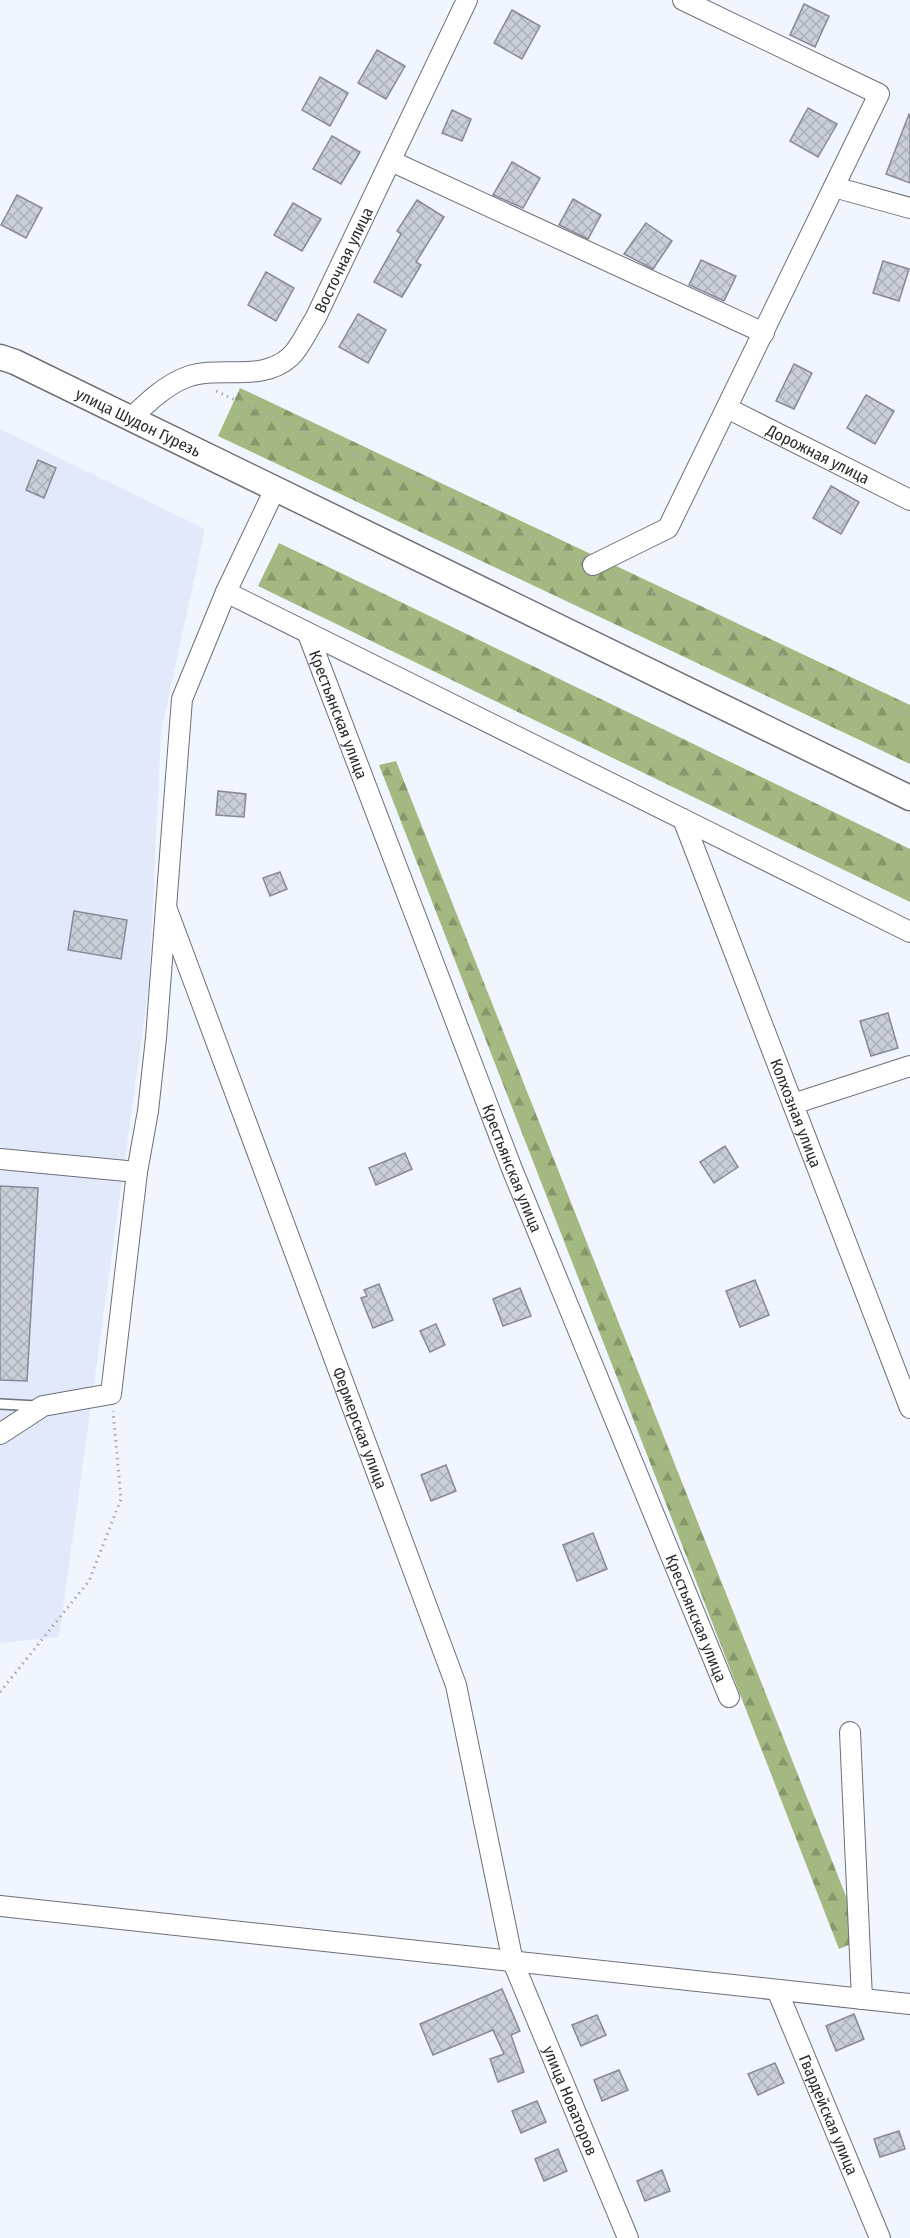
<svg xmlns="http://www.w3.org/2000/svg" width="910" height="2238" font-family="'Fira Sans Condensed',sans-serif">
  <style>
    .built { fill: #e1e9fb }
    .forest { fill: url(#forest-firs) }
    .building { fill: url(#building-cross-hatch); stroke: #868a95; stroke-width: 1.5 }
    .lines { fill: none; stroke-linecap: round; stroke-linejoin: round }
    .service-casing { stroke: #6b7079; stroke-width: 12 }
    .minor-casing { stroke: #6b7079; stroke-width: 22 }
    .tertiary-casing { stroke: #6b7079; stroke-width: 27 }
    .path { stroke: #a5a8af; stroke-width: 3; stroke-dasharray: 1.5 4.5; stroke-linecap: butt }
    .service { stroke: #fff; stroke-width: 9 }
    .minor { stroke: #fff; stroke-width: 20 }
    .tertiary { stroke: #fff; stroke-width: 24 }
    .labels { text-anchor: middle; stroke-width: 4.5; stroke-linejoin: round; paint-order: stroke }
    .street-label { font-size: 16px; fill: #292b2f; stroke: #fff }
  </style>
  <defs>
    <pattern id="forest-firs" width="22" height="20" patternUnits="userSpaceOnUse" patternTransform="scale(1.5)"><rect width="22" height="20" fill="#a4b981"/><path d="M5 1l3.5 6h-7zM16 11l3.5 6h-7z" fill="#86976a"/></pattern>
    <pattern id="building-cross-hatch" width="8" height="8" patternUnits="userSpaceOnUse" patternTransform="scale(1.5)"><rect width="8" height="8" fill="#c9ced9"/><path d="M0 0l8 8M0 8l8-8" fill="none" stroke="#adb1bb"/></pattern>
  </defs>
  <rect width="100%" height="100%" fill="#f1f5fe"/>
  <path class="built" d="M0 429 205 529 161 732 149 985 59 1637 0 1643Z"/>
  <g class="forest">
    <path d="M240 388 910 705V764L218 436Z"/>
    <path d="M279 543 910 849V902L258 586Z"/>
    <path d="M396 761 863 1939 839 1949 379 765Z"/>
  </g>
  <g class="building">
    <path d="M804 4 829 16 815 47 790 35Z"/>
    <path d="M512 10 540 26 522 59 494 43Z"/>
    <path d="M377 50 405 66 386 99 358 83Z"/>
    <path d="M320 77 348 93 330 126 302 110Z"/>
    <path d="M808 108 837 124 818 157 790 141Z"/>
    <path d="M452 110 471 119 462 141 442 133Z"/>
    <path d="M909 114 910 115V183L886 174Z"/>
    <path d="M332 136 360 152 341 184 313 169Z"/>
    <path d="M512 162 540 178 523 208 493 195Z"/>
    <path d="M17 195 42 208 26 238 1 225Z"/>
    <path d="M573 199 601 215 588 239 559 225Z"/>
    <path d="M417 200 444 217 416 262 421 265 402 297 374 282 401 234 397 231Z"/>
    <path d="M293 203 321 219 302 251 274 235Z"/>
    <path d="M646 223 672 241 653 269 624 254Z"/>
    <path d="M701 260 736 276 724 301 689 285Z"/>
    <path d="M883 261 909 269 899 301 873 293Z"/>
    <path d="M266 272 294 288 276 321 248 305Z"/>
    <path d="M358 314 386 330 368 363 339 347Z"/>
    <path d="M794 364 812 373 794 409 776 401Z"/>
    <path d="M866 395 894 411 875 444 847 428Z"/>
    <path d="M38 460 56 468 44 498 26 490Z"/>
    <path d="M831 486 859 502 841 534 813 518Z"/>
    <path d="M218 791 246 794 244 817 216 815Z"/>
    <path d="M280 872 287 889 270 896 263 878Z"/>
    <path d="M74 911 127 920 121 959 68 950Z"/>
    <path d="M888 1013 898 1048 871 1056 860 1021Z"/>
    <path d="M725 1146 738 1167 714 1183 700 1162Z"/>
    <path d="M405 1153 412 1169 376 1185 369 1168Z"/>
    <path d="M0 1186 38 1188 27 1381 0 1380Z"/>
    <path d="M755 1280 769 1315 740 1327 726 1291Z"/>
    <path d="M379 1284 393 1320 373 1328 361 1298 367 1296 364 1290Z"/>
    <path d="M520 1288 531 1316 503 1326 493 1299Z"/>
    <path d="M436 1324 445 1345 430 1352 420 1331Z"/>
    <path d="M446 1465 456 1491 431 1501 421 1475Z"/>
    <path d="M593 1533 607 1569 577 1581 563 1545Z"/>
    <path d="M502 1989 520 2031 511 2035 524 2072 498 2082 490 2059 504 2054 493 2030 433 2055 420 2024Z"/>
    <path d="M854 2014 864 2039 836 2051 826 2026Z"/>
    <path d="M597 2015 606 2035 581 2046 572 2025Z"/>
    <path d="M775 2063 784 2083 758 2095 748 2074Z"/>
    <path d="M619 2070 628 2090 602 2101 594 2080Z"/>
    <path d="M537 2101 546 2122 521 2133 512 2111Z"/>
    <path d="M899 2131 905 2149 880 2157 874 2139Z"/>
    <path d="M558 2149 567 2171 544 2181 535 2159Z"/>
    <path d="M662 2170 670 2191 645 2201 637 2181Z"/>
  </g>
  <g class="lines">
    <g class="service-casing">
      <path id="service" d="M0 1404 37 1406"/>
    </g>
    <g class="minor-casing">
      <g id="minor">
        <path d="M391 161 764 333"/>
        <path d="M834 187 910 208"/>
        <path id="s1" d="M727 408 910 500"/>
        <path id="s2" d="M131 418C147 403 165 385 187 377 220 365 261 383 290 357 300 348 307 331 315 319L467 0"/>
        <path d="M593 565 668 528 879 94 683 0"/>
        <path d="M226 592 910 932"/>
        <path id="s3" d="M308 634 512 1169 729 1697"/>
        <path id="s4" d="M683 819 910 1408"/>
        <path id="s5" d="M166 907 456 1685 513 1962 628 2238"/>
        <path d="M793 1104 910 1066"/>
        <path d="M0 1159 137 1172 148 1111 156 1038 182 699 226 592 275 489"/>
        <path d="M0 1434 43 1406 111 1394 137 1172"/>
        <path d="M850 1732 862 1999"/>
        <path d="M0 1906 910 2004"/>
        <path id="s6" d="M777 1990 880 2238"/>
      </g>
    </g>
    <g class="tertiary-casing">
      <g id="tertiary">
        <path id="s7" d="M0 357 15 362 910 798"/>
      </g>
    </g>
    <g class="path">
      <path d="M216 391 578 558"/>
      <path d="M614 574 910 715"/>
      <path d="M0 1692 89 1581 121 1499 113 1411"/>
    </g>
    <use href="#service" class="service"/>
    <use href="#minor" class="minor"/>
    <use href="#tertiary" class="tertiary"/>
  </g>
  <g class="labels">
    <g class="street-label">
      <text dy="6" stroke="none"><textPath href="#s2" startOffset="288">Восточная улица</textPath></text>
      <text dy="6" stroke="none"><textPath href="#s7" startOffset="153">улица Шудон Гурезь</textPath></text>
      <text dy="6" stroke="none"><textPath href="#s1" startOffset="102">Дорожная улица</textPath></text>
      <text dy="6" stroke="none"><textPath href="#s3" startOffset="86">Крестьянская улица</textPath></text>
      <text dy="6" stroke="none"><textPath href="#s4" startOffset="315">Колхозная улица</textPath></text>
      <text dy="6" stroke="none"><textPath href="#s3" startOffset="572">Крестьянская улица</textPath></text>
      <text dy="6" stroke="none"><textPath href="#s5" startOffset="556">Фермерская улица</textPath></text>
      <text dy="6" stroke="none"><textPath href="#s3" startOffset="1058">Крестьянская улица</textPath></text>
      <text dy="6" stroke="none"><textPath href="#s5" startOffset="1263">улица Новаторов</textPath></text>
      <text dy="6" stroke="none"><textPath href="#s6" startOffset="135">Гвардейская улица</textPath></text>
    </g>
  </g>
</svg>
